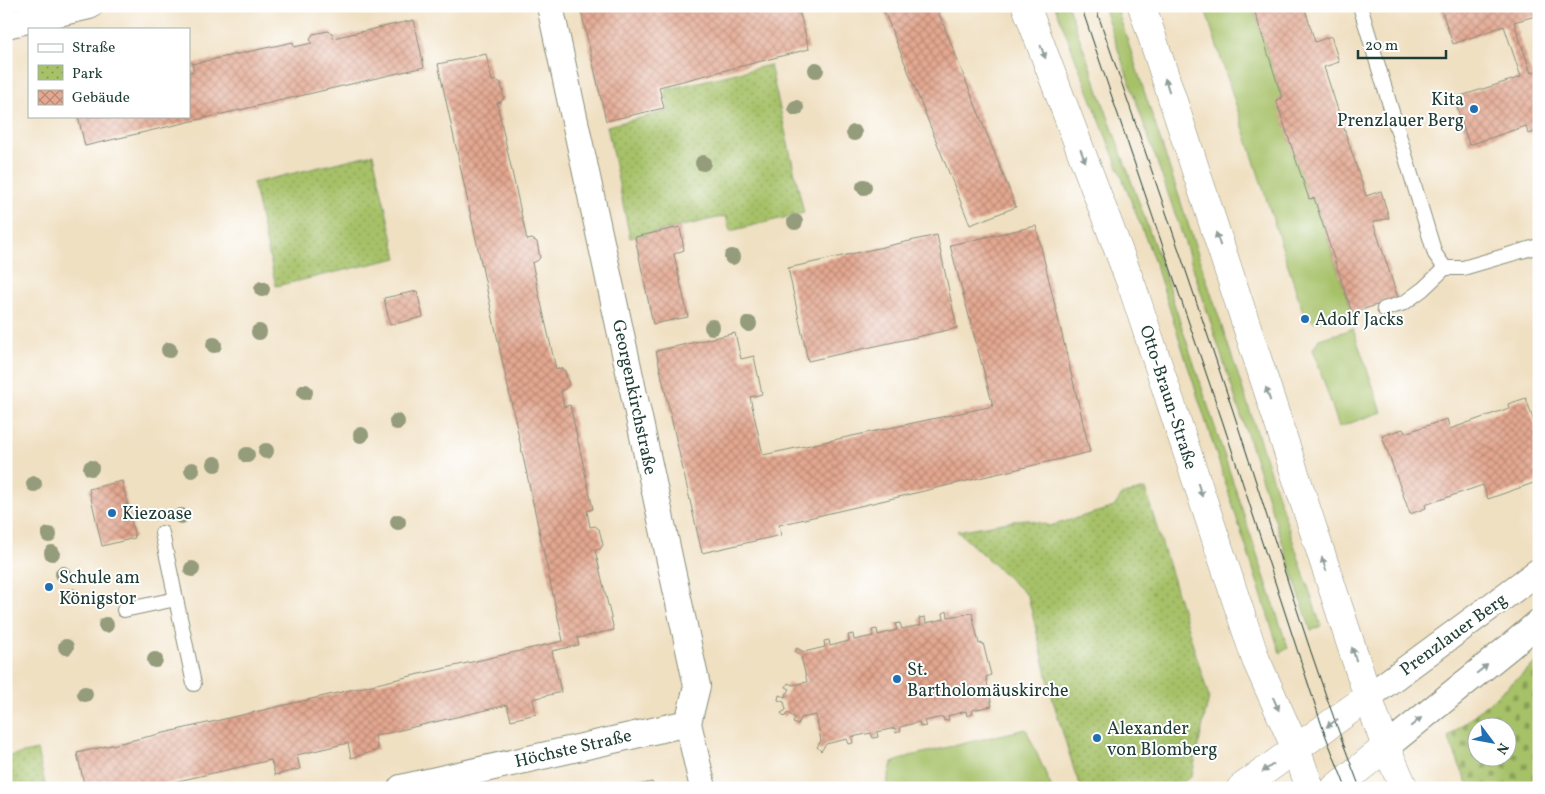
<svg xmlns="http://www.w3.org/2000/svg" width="1545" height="794" font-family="Vollkorn,serif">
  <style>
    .grass { fill: #a6c167; stroke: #627f4e }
    .cemetery { fill: url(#cemetery-stones); stroke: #627f4e; fill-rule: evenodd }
    .park { fill: url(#park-dots); stroke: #627f4e }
    .building { fill: url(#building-cross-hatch) }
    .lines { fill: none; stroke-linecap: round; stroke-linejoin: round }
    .lane-casing { stroke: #888e7b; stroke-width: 16 }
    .street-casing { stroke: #888e7b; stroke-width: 28 }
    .secondary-casing { stroke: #888e7b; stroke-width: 29 }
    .primary-casing { stroke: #888e7b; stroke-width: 29 }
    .lane { stroke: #fff; stroke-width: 14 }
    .street { stroke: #fff; stroke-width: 26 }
    .secondary { stroke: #fff; stroke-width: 28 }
    .primary { stroke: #fff; stroke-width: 28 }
    .tram { stroke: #1f3d34; stroke-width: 1 }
    .tree { fill: #949c7c }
    .oneway { fill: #8f9e9a }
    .poi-dot { fill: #1f6fb2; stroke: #fff; stroke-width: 2 }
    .labels { text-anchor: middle; stroke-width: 4; stroke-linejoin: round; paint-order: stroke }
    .poi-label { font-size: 18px; fill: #1f3d34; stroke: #fff; text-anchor: start }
    .street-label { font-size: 18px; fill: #1f3d34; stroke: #fff }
  </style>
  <defs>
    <pattern id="cemetery-stones" width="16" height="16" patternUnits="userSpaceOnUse" patternTransform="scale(1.25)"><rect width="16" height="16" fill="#a6c167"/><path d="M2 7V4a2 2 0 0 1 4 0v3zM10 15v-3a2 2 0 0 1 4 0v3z" fill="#879e56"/></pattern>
    <pattern id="park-dots" width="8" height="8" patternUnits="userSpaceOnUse" patternTransform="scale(1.25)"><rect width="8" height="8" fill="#a6c167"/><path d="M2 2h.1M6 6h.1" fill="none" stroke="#879e56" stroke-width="1.8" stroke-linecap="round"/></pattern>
    <pattern id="building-cross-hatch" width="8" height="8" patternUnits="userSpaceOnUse" patternTransform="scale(1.25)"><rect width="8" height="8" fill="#e4a790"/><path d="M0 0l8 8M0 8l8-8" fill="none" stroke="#b88976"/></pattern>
  </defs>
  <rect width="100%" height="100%" fill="#fff"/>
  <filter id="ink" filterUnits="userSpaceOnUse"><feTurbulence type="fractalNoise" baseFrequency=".02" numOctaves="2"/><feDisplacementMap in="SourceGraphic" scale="10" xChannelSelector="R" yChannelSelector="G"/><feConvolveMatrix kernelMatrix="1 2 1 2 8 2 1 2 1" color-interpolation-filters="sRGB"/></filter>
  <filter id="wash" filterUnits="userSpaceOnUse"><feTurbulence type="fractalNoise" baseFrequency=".0096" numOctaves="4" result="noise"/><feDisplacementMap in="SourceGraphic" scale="20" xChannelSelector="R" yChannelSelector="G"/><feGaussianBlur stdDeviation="1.12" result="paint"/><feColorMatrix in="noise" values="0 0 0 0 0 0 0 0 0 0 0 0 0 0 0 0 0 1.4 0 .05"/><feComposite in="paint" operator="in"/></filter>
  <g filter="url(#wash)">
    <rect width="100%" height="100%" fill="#f0e0c2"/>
    <g class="grass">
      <path d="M1055 6H1068L1158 255 1288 648 1280 653 1153 257Z"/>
      <path d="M1103 6H1116L1321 626 1311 631 1182 234Z"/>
      <path d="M1204 6H1253L1282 98 1277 100 1309 199 1314 198 1352 313 1315 322 1304 315Z"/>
      <path d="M1353 329 1382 412 1339 427 1313 349 1319 339Z"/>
      <path d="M1026 729 1052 788H888L887 783 892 763 910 756Z"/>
    </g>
    <path class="cemetery" d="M1539 660V788H1469L1448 737ZM1478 726H1508V756H1478Z"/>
    <g class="park">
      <path d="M770 65 804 213 730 231 726 216 630 238 607 126 669 111 665 90Z"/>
      <path d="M373 154 397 258 276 286 253 183Z"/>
      <path d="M1145 489 1209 697 1192 775 1177 788H1082L1076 776 1054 704 1028 596 957 531 1025 519 1050 526 1114 507 1122 495Z"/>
      <path d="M37 750 46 788H6V757Z"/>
    </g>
    <g id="blocks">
      <g class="building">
        <path d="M580 6H798L809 49 659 87 664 108 606 121Z"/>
        <path d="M882 6H936L1016 207 970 225Z"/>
        <path d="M1253 6H1304L1315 42 1331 36 1339 62 1324 67 1366 196 1381 191 1389 218 1373 222 1398 298 1352 313 1314 198 1309 199 1276 100 1282 98Z"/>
        <path d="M1440 6H1539V15L1514 22 1531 73 1539 71V131L1528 134 1526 126 1469 145 1454 98 1521 77 1504 26 1453 44Z"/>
        <path d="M414 20 424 67 85 146 78 116H189V72L194 71 192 64 293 42 294 47 312 43 310 39 313 34 328 31 332 33 333 38Z"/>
        <path d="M486 54 492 81 496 80 501 83 504 98 501 102 497 103 527 240 532 239 537 242 540 258 537 261 532 263 556 369 561 368 565 371 569 385 565 389 561 391 564 407 570 405 593 509 587 511 590 527 595 526 599 529 603 545 600 549 595 550 614 630 577 638 579 645 552 651 561 692 533 699 536 714 511 720 507 705 375 736 378 750 351 758 348 743 297 755 300 769 275 775 271 760 147 788H85L77 753 563 641 438 64Z"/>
        <path d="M1036 226 1090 452 779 525 781 535 702 553 656 351 735 333 741 359 754 356 762 394 750 397 763 455 993 406 950 245Z"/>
        <path d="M680 227 684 250 674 254 688 317 653 324 635 237Z"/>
        <path d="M937 235 957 328 808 361 788 268Z"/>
        <path d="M417 291 423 317 390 325 384 298Z"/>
        <path d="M1526 398 1539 437V481L1488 499 1483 485 1425 505 1426 508 1410 514 1382 436 1403 429 1405 433 1447 419 1450 429 1509 408 1508 404Z"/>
        <path d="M122 481 135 538 102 546 89 489Z"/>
        <path d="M947 611 948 617 972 613 979 644 983 643 991 675 986 677 992 706 972 710 973 714 967 716 966 711 948 716 949 720 944 721 943 717 924 721 926 726 920 727 919 722 900 727 901 731 896 733 895 728 877 732 878 737 873 738 871 733 852 737 853 743 849 744 847 739 826 744 821 751 817 747 821 741 816 715 801 718 798 725 793 723 795 718 788 713 784 717 781 713 786 710 784 702 778 700 779 695 785 697 790 689 786 687 788 683 793 685 807 682 801 656 795 652 797 648 804 652 825 647 824 641 829 640 830 646 849 641 848 635 853 634 854 640 873 636 872 630 877 629 878 635 897 630 895 624 900 623 902 629 921 625 919 618 925 617 926 623 944 619 943 613Z"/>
        <path d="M652 782 654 788H630L629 787Z"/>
      </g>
    </g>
  </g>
  <g filter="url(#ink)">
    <use href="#blocks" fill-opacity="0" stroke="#888e7b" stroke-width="1"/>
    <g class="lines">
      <g class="lane-casing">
        <g id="lane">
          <path d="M1360 6 1435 254 1445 268"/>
          <path d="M1384 309 1404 303 1423 289 1445 268H1463L1539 246"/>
          <path d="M162 533 194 684"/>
          <path d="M124 610 176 599"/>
        </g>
      </g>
      <g class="street-casing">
        <g id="street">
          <path d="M550 6 697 686 688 723 703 788"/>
          <path d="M6 25 89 6"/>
          <path d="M1368 697 1539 571"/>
          <path d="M1386 747 1518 640 1539 622"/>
          <path d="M401 788 688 723"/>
        </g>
      </g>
      <g class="secondary-casing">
        <g id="secondary">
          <path d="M1241 788 1368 697"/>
          <path d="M1335 788 1386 747"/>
        </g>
      </g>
      <g class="primary-casing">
        <g id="primary">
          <path d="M1026 6 1133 289 1256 660 1296 749 1310 788"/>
          <path d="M1142 6 1368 697 1386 747 1404 788"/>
        </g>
      </g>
      <use href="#lane" class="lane"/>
      <use href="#street" class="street"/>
      <use href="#secondary" class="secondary"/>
      <use href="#primary" class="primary"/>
      <g class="tram">
        <path d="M1081 6 1223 423 1323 729 1346 788"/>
        <path d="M1095 6C1142 142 1189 278 1234 414 1275 539 1312 665 1360 788"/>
      </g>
    </g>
    <g class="tree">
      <circle cx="816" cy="70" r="8"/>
      <circle cx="796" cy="108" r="8"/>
      <circle cx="854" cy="133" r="8"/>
      <circle cx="703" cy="163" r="8"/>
      <circle cx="864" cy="187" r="8"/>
      <circle cx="795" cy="222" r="8"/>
      <circle cx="732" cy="257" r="8"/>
      <circle cx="262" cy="289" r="8"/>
      <circle cx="749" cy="324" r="8"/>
      <circle cx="712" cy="327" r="8"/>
      <circle cx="259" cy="332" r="8"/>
      <circle cx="214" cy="345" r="8"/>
      <circle cx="169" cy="350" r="8"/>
      <circle cx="305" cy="392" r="8"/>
      <circle cx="397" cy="422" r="8"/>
      <circle cx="361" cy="435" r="8"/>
      <circle cx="266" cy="451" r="8"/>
      <circle cx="247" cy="455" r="8"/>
      <circle cx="215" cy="464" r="8"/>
      <circle cx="91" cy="468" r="8"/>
      <circle cx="192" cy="470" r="8"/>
      <circle cx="34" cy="484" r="8"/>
      <circle cx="181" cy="516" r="8"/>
      <circle cx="398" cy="522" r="8"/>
      <circle cx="49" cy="535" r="8"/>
      <circle cx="52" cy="553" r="8"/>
      <circle cx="192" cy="569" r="8"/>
      <circle cx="63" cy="574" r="8"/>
      <circle cx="71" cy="596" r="8"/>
      <circle cx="106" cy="625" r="8"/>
      <circle cx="66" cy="647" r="8"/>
      <circle cx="155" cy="660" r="8"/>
      <circle cx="85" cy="694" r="8"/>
    </g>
    <defs><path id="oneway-solid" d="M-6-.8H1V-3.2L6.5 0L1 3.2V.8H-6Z" transform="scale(1.25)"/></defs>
    <g class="oneway">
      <use href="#oneway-solid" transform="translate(1043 52) rotate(69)"/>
      <use href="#oneway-solid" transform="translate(1167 85) rotate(-108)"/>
      <use href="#oneway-solid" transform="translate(1083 156) rotate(69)"/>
      <use href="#oneway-solid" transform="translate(1218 239) rotate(-108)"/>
      <use href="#oneway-solid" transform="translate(1268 394) rotate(-108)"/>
      <use href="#oneway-solid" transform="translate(1200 490) rotate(72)"/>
      <use href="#oneway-solid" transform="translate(1324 564) rotate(-108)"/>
      <use href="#oneway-solid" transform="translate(1354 654) rotate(-108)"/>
      <use href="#oneway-solid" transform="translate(1482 669) rotate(-39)"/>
      <use href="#oneway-solid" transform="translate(1276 704) rotate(66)"/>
      <use href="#oneway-solid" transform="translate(1416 722) rotate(-39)"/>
      <use href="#oneway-solid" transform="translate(1332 723) rotate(145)"/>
      <use href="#oneway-solid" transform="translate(1268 768) rotate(144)"/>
    </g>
  </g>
  <g class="poi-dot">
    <circle cx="1474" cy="109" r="5"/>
    <circle cx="1305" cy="319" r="5"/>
    <circle cx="112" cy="513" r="5"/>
    <circle cx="49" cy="587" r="5"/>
    <circle cx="897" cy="679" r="5"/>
    <circle cx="1097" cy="738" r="5"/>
  </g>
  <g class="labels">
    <g class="poi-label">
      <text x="1464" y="105" text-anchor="end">Kita<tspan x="1464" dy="21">Prenzlauer Berg</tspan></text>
      <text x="1315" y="325">Adolf Jacks</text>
      <text x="122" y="519">Kiezoase</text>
      <text x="59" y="583">Schule am<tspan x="59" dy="21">Königstor</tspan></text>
      <text x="907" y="675">St.<tspan x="907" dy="21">Bartholomäuskirche</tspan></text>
      <text x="1107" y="734">Alexander<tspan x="1107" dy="21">von Blomberg</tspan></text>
    </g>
    <g class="street-label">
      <text transform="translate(635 397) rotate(78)" y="6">Georgenkirchstraße</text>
      <text transform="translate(1169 397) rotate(72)" y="6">Otto-Braun-Straße</text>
      <text transform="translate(1453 634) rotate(-36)" y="6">Prenzlauer Berg</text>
      <text transform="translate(573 748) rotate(-13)" y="6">Höchste Straße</text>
    </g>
  </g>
  <rect width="1545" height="794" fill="none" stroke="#fff" stroke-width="25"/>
  <rect x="28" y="28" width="162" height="90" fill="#ffffff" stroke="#a5b1ae"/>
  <rect x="38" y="44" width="25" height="8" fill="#ffffff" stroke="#a5b1ae"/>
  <text x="72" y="52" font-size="15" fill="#1f3d34">Straße</text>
  <rect x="38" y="65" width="25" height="15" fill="url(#park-dots)" stroke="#a5b1ae"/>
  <text x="72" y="78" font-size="15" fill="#1f3d34">Park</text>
  <rect x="38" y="90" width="25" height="15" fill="url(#building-cross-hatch)" stroke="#a5b1ae"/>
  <text x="72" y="102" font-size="15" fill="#1f3d34">Gebäude</text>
  <g transform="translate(1492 742) rotate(122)"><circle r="24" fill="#ffffff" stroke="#a5b1ae"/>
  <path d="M0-4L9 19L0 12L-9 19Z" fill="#1f6fb2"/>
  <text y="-8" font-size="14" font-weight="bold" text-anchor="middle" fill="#1f3d34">N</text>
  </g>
  <path d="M1358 50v8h88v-8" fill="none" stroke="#1f3d34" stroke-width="2.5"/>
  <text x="1365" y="50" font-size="15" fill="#1f3d34" stroke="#ffffff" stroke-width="4" paint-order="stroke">20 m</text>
</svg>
